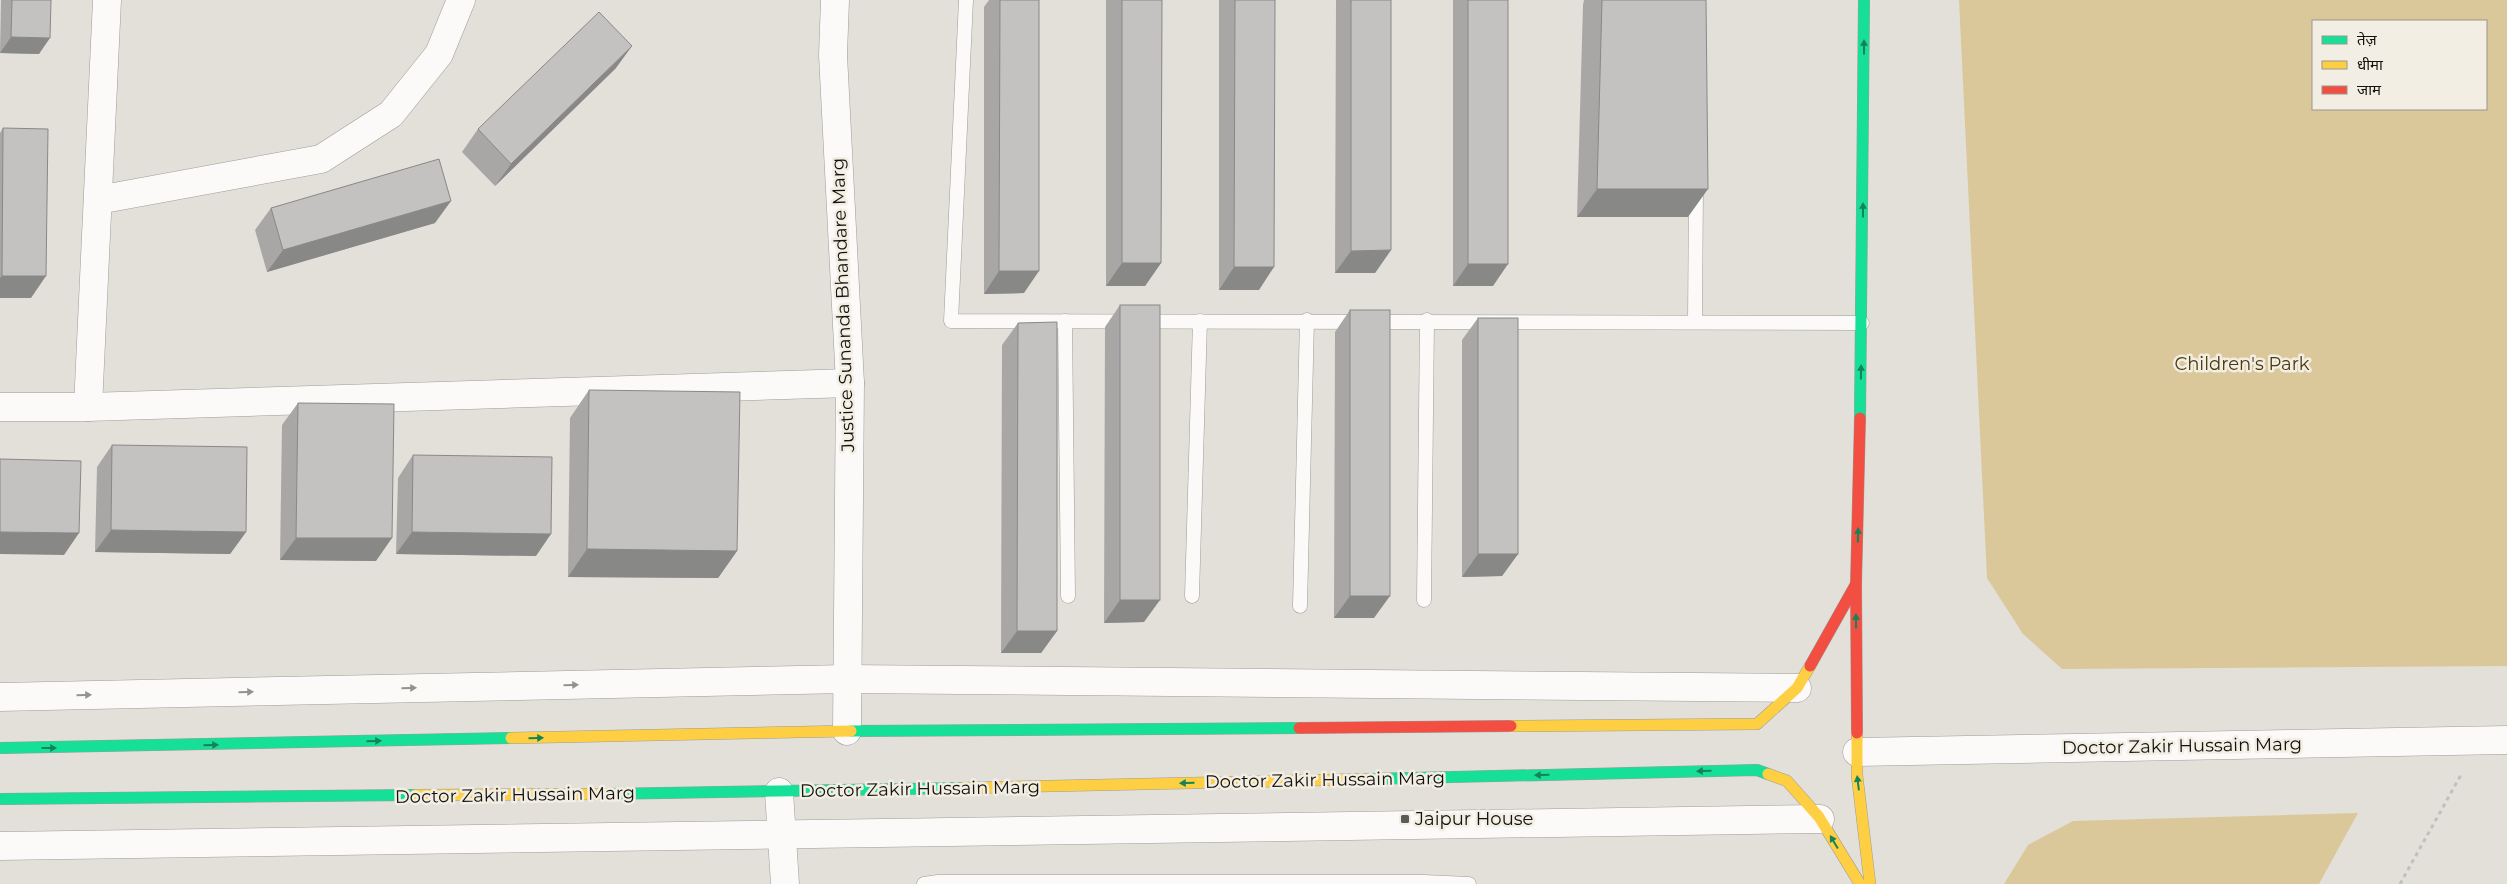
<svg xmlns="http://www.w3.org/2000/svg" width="2507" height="884" font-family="Montserrat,'Noto Sans Devanagari',sans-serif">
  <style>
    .green { fill: #dbc89a; fill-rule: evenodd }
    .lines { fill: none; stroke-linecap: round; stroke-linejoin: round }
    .lane-casing { stroke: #9d9c97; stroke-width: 15 }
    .street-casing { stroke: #9d9c97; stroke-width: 29 }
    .fast-casing { stroke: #9d9c97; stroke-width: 12 }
    .slow-casing { stroke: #9d9c97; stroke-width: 12 }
    .jam-casing { stroke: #9d9c97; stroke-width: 12 }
    .path { stroke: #c0c0be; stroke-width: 3; stroke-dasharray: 4 4; stroke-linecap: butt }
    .lane { stroke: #fbfaf9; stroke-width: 14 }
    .street { stroke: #fbfaf9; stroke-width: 28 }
    .fast { stroke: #16e098; stroke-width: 11 }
    .slow { stroke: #ffcf43; stroke-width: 11 }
    .jam { stroke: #f24e42; stroke-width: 11 }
    .wall { fill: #a8a7a6 }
    .shaded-wall { fill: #888887 }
    .building { fill: #c3c2c1; stroke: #888887 }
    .oneway { fill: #15835a }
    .oneway2 { fill: #93928f }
    .poi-dot { fill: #5b5a55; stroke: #f3eee3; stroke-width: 2 }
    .labels { text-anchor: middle; stroke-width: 5; stroke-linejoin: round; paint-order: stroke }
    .street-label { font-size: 18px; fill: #13120e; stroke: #f3eee3 }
    .park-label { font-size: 18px; fill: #4a390c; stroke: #f3eee3 }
    .poi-label { font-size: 18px; fill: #13120e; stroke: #f3eee3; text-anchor: start }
  </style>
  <rect width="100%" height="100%" fill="#e2e0d9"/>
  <g class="green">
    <path d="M1959 0H2507V666L2062 669 2023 634 1987 578ZM2486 21V109H2313V21Z"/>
    <path d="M2358 813 2319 884H2004L2028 845 2073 821Z"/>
  </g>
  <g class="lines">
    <g class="lane-casing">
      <g id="lane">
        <path d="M966 0 951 321 1862 323"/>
        <path d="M1065 321 1068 596"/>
        <path d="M1695 322 1696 188"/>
        <path d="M1192 596 1200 321"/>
        <path d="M1424 600 1427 320"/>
        <path d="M1300 606 1307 320"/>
        <path d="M924 884 938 882H1424L1469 884"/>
      </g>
    </g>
    <g class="street-casing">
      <g id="street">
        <path d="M835 0 833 55 850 383 847 731"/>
        <path d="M98 200 321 159 391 114 439 54 461 0"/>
        <path d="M0 407H88L850 383"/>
        <path d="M88 407 107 0"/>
        <path d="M0 697 847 679 1797 688"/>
        <path d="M1857 752 2507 740"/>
        <path d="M779 792 785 884"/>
        <path d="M0 846 1820 819"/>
      </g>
    </g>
    <g class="fast-casing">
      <g id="fast">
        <path d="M1860 418 1864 0"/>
        <path d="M851 731 1299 728"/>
        <path d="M0 748 511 738"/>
        <path d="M1368 779 1757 770 1768 774"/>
        <path d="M604 794 962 788"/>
        <path d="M0 799 415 795"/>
      </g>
    </g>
    <g class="slow-casing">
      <g id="slow">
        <path d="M1511 726 1757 724 1797 688 1810 666"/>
        <path d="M1857 733V775L1870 884"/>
        <path d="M511 738 851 731"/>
        <path d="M1768 774 1787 781 1819 817 1860 884"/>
        <path d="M962 788 1368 779"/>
        <path d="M415 795 604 794"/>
      </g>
    </g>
    <g class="jam-casing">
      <g id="jam">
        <path d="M1810 666 1856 584"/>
        <path d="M1299 728 1511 726"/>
        <path d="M1857 733 1856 584 1860 418"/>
      </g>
    </g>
    <path class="path" d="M2400 884 2462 773"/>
    <use href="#lane" class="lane"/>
    <use href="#street" class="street"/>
    <use href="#fast" class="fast"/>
    <use href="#slow" class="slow"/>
    <use href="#jam" class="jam"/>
  </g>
  <g class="wall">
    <path d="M1 0H51L39 54 0 53Z"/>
    <path d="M989 0H1039L1024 293 984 294V7Z"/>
    <path d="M1106 0H1162L1161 263 1145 286H1106Z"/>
    <path d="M1219 0H1275L1259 290H1219Z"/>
    <path d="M1336 0H1391V250L1375 273H1335Z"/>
    <path d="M1453 0H1508L1493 286H1453Z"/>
    <path d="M1584 0H1706L1688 217H1577L1583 5Z"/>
    <path d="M616 68 495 186 462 152 478 129Z"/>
    <path d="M3 128 31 298H0V133Z"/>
    <path d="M271 208 435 223 267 272 255 230Z"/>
    <path d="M1120 305 1144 622 1104 623 1105 327Z"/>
    <path d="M1350 310 1374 618H1334L1335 332Z"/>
    <path d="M1478 318 1518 554 1502 576 1462 577V340Z"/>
    <path d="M1018 323 1057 631 1041 653H1001L1002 345Z"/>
    <path d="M589 390 737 551 718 578 568 577 570 418Z"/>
    <path d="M298 403 376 561 280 560 282 425Z"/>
    <path d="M112 445 246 532 230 554 95 552 97 467Z"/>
    <path d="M413 455 536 556 396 554 398 478Z"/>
  </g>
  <g class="shaded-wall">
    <path d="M11 37 50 38 39 54 0 53Z"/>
    <path d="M632 46 616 68 495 186 511 164Z"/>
    <path d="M1597 189H1708L1688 217H1577Z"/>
    <path d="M451 201 435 223 267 272 283 250Z"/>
    <path d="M1391 250 1375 273H1335L1351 251Z"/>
    <path d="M1122 263H1161L1145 286H1106Z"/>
    <path d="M1468 264H1508L1493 286H1453Z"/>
    <path d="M1234 267H1274L1259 290H1219Z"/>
    <path d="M999 271H1039L1024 293 984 294Z"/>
    <path d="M2 276H46L31 298H0V278Z"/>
    <path d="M111 530 246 532 230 554 95 552Z"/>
    <path d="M0 532 79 533 64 555 0 554Z"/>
    <path d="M412 532 551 534 536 556 396 554Z"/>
    <path d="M296 538H392L376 561 280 560Z"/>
    <path d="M587 549 737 551 718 578 568 577Z"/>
    <path d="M1478 554H1518L1502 576 1462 577Z"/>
    <path d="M1350 596H1390L1374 618H1334Z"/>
    <path d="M1120 600H1160L1144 622 1104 623Z"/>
    <path d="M1017 631H1057L1041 653H1001Z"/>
  </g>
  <g class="building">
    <path d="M12 0H51L50 38 11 37Z"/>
    <path d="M1000 0H1039V271H999Z"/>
    <path d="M1122 0H1162L1161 263H1122Z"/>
    <path d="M1235 0H1275L1274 267H1234Z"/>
    <path d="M1351 0H1391V250L1351 251Z"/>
    <rect x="1468" y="0" width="40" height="264"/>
    <path d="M1602 0H1706L1708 189H1597Z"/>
    <path d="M599 12 632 46 511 164 478 129Z"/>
    <path d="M3 128 48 129 46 276H2Z"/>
    <path d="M439 159 451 201 283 250 271 208Z"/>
    <rect x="1120" y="305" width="40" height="295"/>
    <rect x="1350" y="310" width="40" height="286"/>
    <rect x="1478" y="318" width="40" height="236"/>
    <path d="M1057 322V631H1017L1018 323Z"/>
    <path d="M589 390 740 392 737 551 587 549Z"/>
    <path d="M298 403 394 404 392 538H296Z"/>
    <path d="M112 445 247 447 246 532 111 530Z"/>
    <path d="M413 455 552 457 551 534 412 532Z"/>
    <path d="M0 459 81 461 79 533 0 532Z"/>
  </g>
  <defs><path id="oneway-solid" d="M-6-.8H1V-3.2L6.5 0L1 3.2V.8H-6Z" transform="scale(1.25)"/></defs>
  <g class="oneway">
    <use href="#oneway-solid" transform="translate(1864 47) rotate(-90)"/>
    <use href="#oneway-solid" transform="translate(1863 210) rotate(-90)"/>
    <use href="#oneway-solid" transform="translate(1861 372) rotate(-89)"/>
    <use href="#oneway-solid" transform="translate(1858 535) rotate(-89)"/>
    <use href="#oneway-solid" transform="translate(1856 621) rotate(-90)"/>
    <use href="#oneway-solid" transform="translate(536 738) rotate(-1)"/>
    <use href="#oneway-solid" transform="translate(374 741) rotate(-1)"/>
    <use href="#oneway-solid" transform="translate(211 745) rotate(-1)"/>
    <use href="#oneway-solid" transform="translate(49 748)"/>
    <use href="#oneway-solid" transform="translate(1704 771) rotate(179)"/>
    <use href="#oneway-solid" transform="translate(1542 775) rotate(179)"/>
    <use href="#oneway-solid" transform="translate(1187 783) rotate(179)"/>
    <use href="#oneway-solid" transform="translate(1858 783) rotate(-97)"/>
    <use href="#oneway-solid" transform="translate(1834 842) rotate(-121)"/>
  </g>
  <g class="oneway2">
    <use href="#oneway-solid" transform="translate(571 685) rotate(-1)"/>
    <use href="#oneway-solid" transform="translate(409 688) rotate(-1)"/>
    <use href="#oneway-solid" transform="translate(246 692) rotate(-1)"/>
    <use href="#oneway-solid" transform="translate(84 695) rotate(-1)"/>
  </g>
  <rect class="poi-dot" x="1400" y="814" width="10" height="10" rx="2.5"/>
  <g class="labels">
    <g class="street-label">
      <text transform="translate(843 305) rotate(-92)" y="6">Justice Sunanda Bhandare Marg</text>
      <text transform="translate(2182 746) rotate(-1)" y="6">Doctor Zakir Hussain Marg</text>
      <text transform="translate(1325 780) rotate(-1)" y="6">Doctor Zakir Hussain Marg</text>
      <text transform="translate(920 789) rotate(-1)" y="6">Doctor Zakir Hussain Marg</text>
      <text transform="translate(515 795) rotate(-1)" y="6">Doctor Zakir Hussain Marg</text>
    </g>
    <g class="park-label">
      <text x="2242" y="370">Children's Park</text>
    </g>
    <g class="poi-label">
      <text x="1415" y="825">Jaipur House</text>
    </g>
  </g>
  <rect x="2312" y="20" width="175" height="90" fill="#f3eee3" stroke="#99968e"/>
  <rect x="2322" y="36" width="25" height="8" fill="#16e098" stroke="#99968e"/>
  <text x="2357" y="45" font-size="15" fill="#13120e">तेज़</text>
  <rect x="2322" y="61" width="25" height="8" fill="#ffcf43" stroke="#99968e"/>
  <text x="2357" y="70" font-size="15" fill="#13120e">धीमा</text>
  <rect x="2322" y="86" width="25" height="8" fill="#f24e42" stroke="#99968e"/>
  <text x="2357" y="95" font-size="15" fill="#13120e">जाम</text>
</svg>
